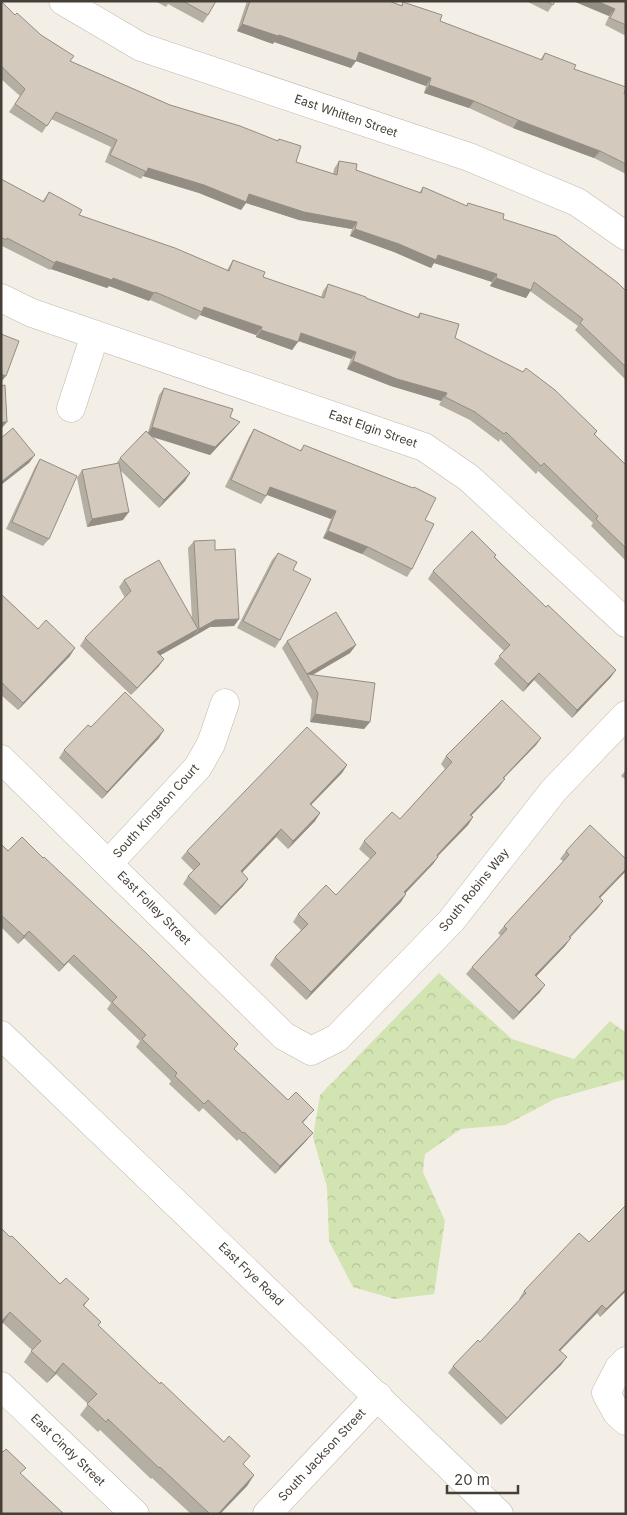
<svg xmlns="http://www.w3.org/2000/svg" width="627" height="1515" font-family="Inter,sans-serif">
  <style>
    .forest { fill: url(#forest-crowns) }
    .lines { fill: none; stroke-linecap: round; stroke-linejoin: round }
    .minor-casing { stroke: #c0b9ad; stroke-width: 29 }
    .tertiary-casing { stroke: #c0b9ad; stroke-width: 29 }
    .minor { stroke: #fff; stroke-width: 28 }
    .tertiary { stroke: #fff; stroke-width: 28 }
    .wall { fill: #b5aea3 }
    .shaded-wall { fill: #948d84 }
    .building { fill: #d3cabd; stroke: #948d84 }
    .labels { text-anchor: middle; stroke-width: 4; stroke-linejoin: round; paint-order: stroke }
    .street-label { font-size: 12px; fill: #453f37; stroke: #fff }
  </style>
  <defs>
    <pattern id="forest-crowns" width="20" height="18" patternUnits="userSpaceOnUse" patternTransform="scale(1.25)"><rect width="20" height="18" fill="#d1e4b2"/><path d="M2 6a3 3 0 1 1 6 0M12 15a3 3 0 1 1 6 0" fill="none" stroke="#b5c59a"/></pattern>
  </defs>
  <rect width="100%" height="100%" fill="#f3efe7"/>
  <path class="forest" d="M439 973 512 1039 574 1059 610 1021 626 1033V1079L555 1099 505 1125 461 1129 425 1154 423 1172 445 1221 434 1294 394 1299 353 1287 329 1241 327 1187 313 1137 320 1095Z"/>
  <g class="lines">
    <g class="minor-casing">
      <g id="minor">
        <path d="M63 1 141 47 469 157 577 202 626 236"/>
        <path d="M1 298 32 313 424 447 469 478 626 623"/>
        <path d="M71 408 95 335"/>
        <path d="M1 759 284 1036 311 1051 337 1038 451 921 554 790 626 715"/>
        <path d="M109 863 198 767 211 744 225 703"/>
        <path d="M626 1361 619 1368 606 1393 617 1413 626 1421"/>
        <path d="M1 1386 135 1514"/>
        <path d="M267 1514 378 1396"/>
      </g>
    </g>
    <g class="tertiary-casing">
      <path id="tertiary" d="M1 1035 499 1514"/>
    </g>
    <use href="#minor" class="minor"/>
    <use href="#tertiary" class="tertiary"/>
  </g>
  <g class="wall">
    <path d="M1 1 15 15 70 61 170 105 277 141 279 139 296 162 333 174 334 169 339 161 356 170 419 193 423 187 466 206 468 203 503 219 626 291V380L575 330 578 326 530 291 526 298 490 286 492 282 434 263 431 268 394 252 350 236 352 229 299 220 246 203 241 210 199 193 143 176 141 179 105 162 111 147 51 119 42 133 9 112 20 96 1 79Z"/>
    <path d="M155 1H216L208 15 203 23 168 4 166 7Z"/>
    <path d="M247 1H389L401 5 403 2 440 21 540 60 545 53 574 69 626 94V174L594 158 513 128 469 108 424 93 426 86 356 61 351 68 274 42 273 44 237 31Z"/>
    <path d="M526 1H555L548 12Z"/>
    <path d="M573 1H626V36L605 25 609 16Z"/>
    <path d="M1 179 42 202 49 192 79 215 227 270 233 260 263 277 321 297 323 291 328 284 417 317 420 313 455 338 597 431 595 435 626 465V561L591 526 593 523 538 471 536 474 500 439 499 442 470 420 439 405 441 401 391 386 347 369 351 359 298 341 292 350 256 337V335L200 315 196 320 150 300 149 301 109 286 107 288 51 269 50 270 2 246H1Z"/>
    <path d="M164 388 240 422 234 429 210 455 152 437 190 473 185 481 159 508 120 470 123 520 87 527 77 478 82 470 116 464 120 458 148 432 159 395Z"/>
    <path d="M254 429 300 451 304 445 425 520 412 569 407 577 362 554 323 538 331 519 267 495 261 504 225 487 249 437Z"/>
    <path d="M40 459 49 539 43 546 6 529 35 467Z"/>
    <path d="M194 541 215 550 239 619 234 626 210 627 160 655 159 666 131 695 80 646 85 638 125 598 119 587 124 580 192 619 188 548Z"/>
    <path d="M278 553 293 570 280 640 275 648 237 628 272 560Z"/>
    <path d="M496 555 495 557 611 677 572 718 534 680 523 692 494 664 504 651 428 579 433 571Z"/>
    <path d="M1 594 38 629 70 656 18 710 1 695Z"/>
    <path d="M287 641 356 645 350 653 312 675 370 722 364 729 310 722 312 700 302 682V681H301L282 648Z"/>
    <path d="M91 727 159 738 102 799 59 758 64 750Z"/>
    <path d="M541 738 536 745 504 778 499 787 471 816 473 817 468 825 438 856 433 864 405 893 401 902 306 1000 270 965 275 957 301 930 293 922 298 914 336 895 370 859 359 849 364 841 400 819 445 769 441 764 446 756Z"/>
    <path d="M347 765 342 773 311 805 320 813 315 821 288 849 276 837 242 872 243 886 215 915 183 884 188 876 194 871 181 858 187 851Z"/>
    <path d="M626 770V780L621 776Z"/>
    <path d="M1 844 235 1050 288 1100 308 1117 303 1123 307 1140 275 1174 239 1139 237 1141 203 1108 199 1112 169 1084 171 1081 136 1047 140 1041 107 1009 111 1003 68 962 59 972 24 938 18 944 1 927Z"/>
    <path d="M566 851 626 859V871L600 898 598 908 570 938 565 946 536 976 540 992 513 1020 466 974 472 967 501 936 498 933 504 926 563 861 560 859Z"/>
    <path d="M626 1205V1291L600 1317 597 1313 560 1351 561 1365 501 1425 448 1373 453 1366 480 1342 520 1300 519 1299 524 1291 589 1242Z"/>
    <path d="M1 1228 60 1284 89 1299 84 1306 101 1322 98 1326 254 1475 247 1486 220 1514H191L152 1478 151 1479 100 1430 98 1432 80 1415 88 1404 56 1374 47 1383 24 1362 32 1350 3 1323Z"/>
  </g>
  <g class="shaded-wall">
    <path d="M573 1H597L615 9 609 16Z"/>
    <path d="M242 24 279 35 356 61 351 68 274 42 273 44 237 31Z"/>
    <path d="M359 52 431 78 426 86 353 60Z"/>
    <path d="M429 85 474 101 469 108 424 93Z"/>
    <path d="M518 120 600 151 594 158 513 128Z"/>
    <path d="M148 168 249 194 357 222 352 229 299 220 246 203 241 210 199 193 143 176Z"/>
    <path d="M355 229 438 255 497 274 492 282 434 263 431 268 394 252 350 236Z"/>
    <path d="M56 261 113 278 154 293 149 301 109 286 107 288 51 269Z"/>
    <path d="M496 278 531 290 526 298 490 286Z"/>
    <path d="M204 307 262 327 256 335 200 315Z"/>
    <path d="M261 330 298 342 292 350 256 337Z"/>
    <path d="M301 333 356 352 351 359 296 340Z"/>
    <path d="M353 361 447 393 441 401 391 386 347 369Z"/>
    <path d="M1 374 6 376 1 382Z"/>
    <path d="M1 422H7L1 429Z"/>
    <path d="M240 422 234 429 210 455 147 435 152 427Z"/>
    <path d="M35 455 29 463 1 485V482Z"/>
    <path d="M190 473 185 481 159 508 164 500Z"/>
    <path d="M270 487 336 511 331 519 265 494Z"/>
    <path d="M129 512 123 520 87 527 92 519Z"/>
    <path d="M328 531 368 547 362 554 323 538Z"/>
    <path d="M239 619 234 626 210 627 193 637 199 629 215 620Z"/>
    <path d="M198 629 193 637 152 660 157 652Z"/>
    <path d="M356 645 350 653 309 677 307 674 301 681 307 674Z"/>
    <path d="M75 648 70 656 18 710 23 703Z"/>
    <path d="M164 659 159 666 131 695 137 688Z"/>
    <path d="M616 670 611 677 572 718 577 710Z"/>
    <path d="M539 673 534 680 523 692 528 684Z"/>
    <path d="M315 714 370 722 364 729 310 722Z"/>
    <path d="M164 730 159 738 102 799 107 792Z"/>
    <path d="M541 738 536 745 497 785 503 778Z"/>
    <path d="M347 765 342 773 305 811 310 804Z"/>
    <path d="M505 779 499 787 465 822 470 815Z"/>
    <path d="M320 813 315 821 288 849 293 841Z"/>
    <path d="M473 817 468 825 431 863 437 855Z"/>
    <path d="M281 829 276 837 236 879 241 871Z"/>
    <path d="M438 857 433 864 399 900 404 892Z"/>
    <path d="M626 869V871L594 904 599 897Z"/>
    <path d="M248 879 243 886 215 915 221 907Z"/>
    <path d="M406 894 401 902 306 1000 311 992Z"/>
    <path d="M603 901 598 908 563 944 569 937Z"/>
    <path d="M29 931 24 938 18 944 24 936Z"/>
    <path d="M571 938 565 946 530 983 535 975Z"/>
    <path d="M74 955 68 962 59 972 64 965Z"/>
    <path d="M545 985 540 992 513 1020 519 1012Z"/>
    <path d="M313 1133 307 1140 275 1174 280 1166Z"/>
    <path d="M626 1289V1291L600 1317 606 1309Z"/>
    <path d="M602 1305 597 1313 554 1357 559 1350Z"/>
    <path d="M10 1312 3 1323 1 1325V1322Z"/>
    <path d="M567 1357 561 1365 501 1425 507 1418Z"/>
    <path d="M63 1363 56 1374 47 1383Z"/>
    <path d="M254 1475 247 1486 220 1514H218Z"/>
  </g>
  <g class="building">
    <path d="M1 1 15 15 17 13 41 35 74 56 70 61 170 105 240 126 278 141 279 139 301 146 296 162 337 175 339 161 357 164 356 170 421 193 423 187 467 206 468 203 504 214 503 219 556 236 618 283 626 291V367L580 323 583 319 534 282 531 290 496 278 497 274 438 255 436 260 399 244 355 229 357 222 304 212 249 194 246 202 204 185 148 168 147 172 110 155 117 140 56 112 47 126 15 104 25 89 1 66Z"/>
    <path d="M183 1H216L208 15Z"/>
    <path d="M250 1H389L402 6 403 2 442 15 440 21 542 60 545 53 576 65 574 69 626 87 624 94H626V164L600 151 518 120 474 101 429 85 431 78 359 52 356 61 279 35 278 36 242 24Z"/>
    <path d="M546 1H555L553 5Z"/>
    <path d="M597 1H626V25L610 18 615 9Z"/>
    <path d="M1 179 44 202 49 192 82 210 79 215 175 248 229 271 233 260 265 272 263 277 324 298 328 284 366 297V298L419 318 420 313 459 324 455 338 523 372 526 368 555 390 597 431 594 434 626 465V548L596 519 598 516 544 463 541 466 506 432 504 434 475 412 445 397 447 393 397 379 353 361 356 352 301 333 298 342 261 330 262 327 204 307 202 312 155 292 154 293 113 278 112 280 56 261 55 263 7 238 6 240 1 237Z"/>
    <path d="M1 334 19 341 6 376 1 374Z"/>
    <path d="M5 385 7 422H1V386Z"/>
    <path d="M164 388 233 409 230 417 240 422 215 447 152 427Z"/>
    <path d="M13 428 35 455 1 482V438Z"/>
    <path d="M254 429 301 451 304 445 413 488 414 487 436 498 425 520 434 524 412 569 368 547 328 531 336 511 270 487 266 496 231 480Z"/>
    <path d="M146 431 190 473 164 500 120 458Z"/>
    <path d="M40 459 77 476 49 539 12 522Z"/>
    <path d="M119 463 129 512 92 519 82 470Z"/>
    <path d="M472 531 496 555 494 557 546 607 548 605 616 670 577 710 539 673 528 684 499 656 510 645 433 571Z"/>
    <path d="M215 540V550L235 549 239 619 215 620 199 629 194 541Z"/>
    <path d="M278 553 297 562 293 570 311 579 280 640 243 621Z"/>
    <path d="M159 560 198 629 157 652 164 659 137 688 85 638 131 591 124 580Z"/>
    <path d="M1 594 38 629 46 620 75 648 23 703 1 682Z"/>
    <path d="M336 612 356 645 307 674 287 641Z"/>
    <path d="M307 674 375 683 370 722 315 714 318 693Z"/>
    <path d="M125 692 164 730 107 792 64 750 88 725 91 727Z"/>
    <path d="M502 700 541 738 503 778 505 779 470 815 473 817 437 855 438 857 404 892 406 894 311 992 275 957 308 924 298 914 326 885 336 895 376 853 364 841 392 812 400 819 452 762 446 756Z"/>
    <path d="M307 727 347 765 310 804 320 813 293 841 281 829 241 871 248 879 221 907 188 876 200 864 187 851Z"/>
    <path d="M590 825 626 859V869L599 897 603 901 569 937 571 938 535 975 545 985 519 1012 472 967 507 929 504 926 569 855 566 851Z"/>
    <path d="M22 837 43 858 44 857 145 952 238 1044 234 1049 288 1100 296 1092 314 1110 302 1122 313 1133 280 1166 244 1132 243 1133 208 1100 204 1104 175 1076 177 1073 142 1039 146 1035 112 1002 117 997 74 955 64 965 29 931 24 936 1 915V844L8 851Z"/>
    <path d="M626 1205V1289L606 1309 602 1305 559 1350 567 1357 507 1418 453 1366 478 1340 480 1342 526 1293 524 1291 579 1233 589 1242Z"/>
    <path d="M1 1228 10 1237 12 1236 60 1284 66 1278 89 1299 83 1305 101 1322 98 1325 160 1384 161 1382 224 1442 229 1436 250 1456 243 1464 254 1475 218 1514H210L160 1467 159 1468 108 1419 106 1422 87 1404 97 1394 63 1363 55 1373 31 1351 41 1341 10 1312 1 1322Z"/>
    <path d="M6 1449 26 1468 20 1473 64 1514H1V1450L3 1452Z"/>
  </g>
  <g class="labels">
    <g class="street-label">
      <text transform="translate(346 116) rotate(19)" y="4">East Whitten Street</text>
      <text transform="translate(373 429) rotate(19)" y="4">East Elgin Street</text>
      <text transform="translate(156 811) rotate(-48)" y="4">South Kingston Court</text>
      <text transform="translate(474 890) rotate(-51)" y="4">South Robins Way</text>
      <text transform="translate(154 908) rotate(45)" y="4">East Folley Street</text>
      <text transform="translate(251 1274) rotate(44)" y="4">East Frye Road</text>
      <text transform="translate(68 1450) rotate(44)" y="4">East Cindy Street</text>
      <text transform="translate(322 1455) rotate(-47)" y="4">South Jackson Street</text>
    </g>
  </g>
  <rect width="627" height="1515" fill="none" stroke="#453f37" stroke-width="5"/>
  <path d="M447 1485v8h71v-8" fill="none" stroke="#453f37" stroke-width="2.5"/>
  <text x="454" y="1485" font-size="15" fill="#453f37" stroke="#ffffff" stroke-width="4" paint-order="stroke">20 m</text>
</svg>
